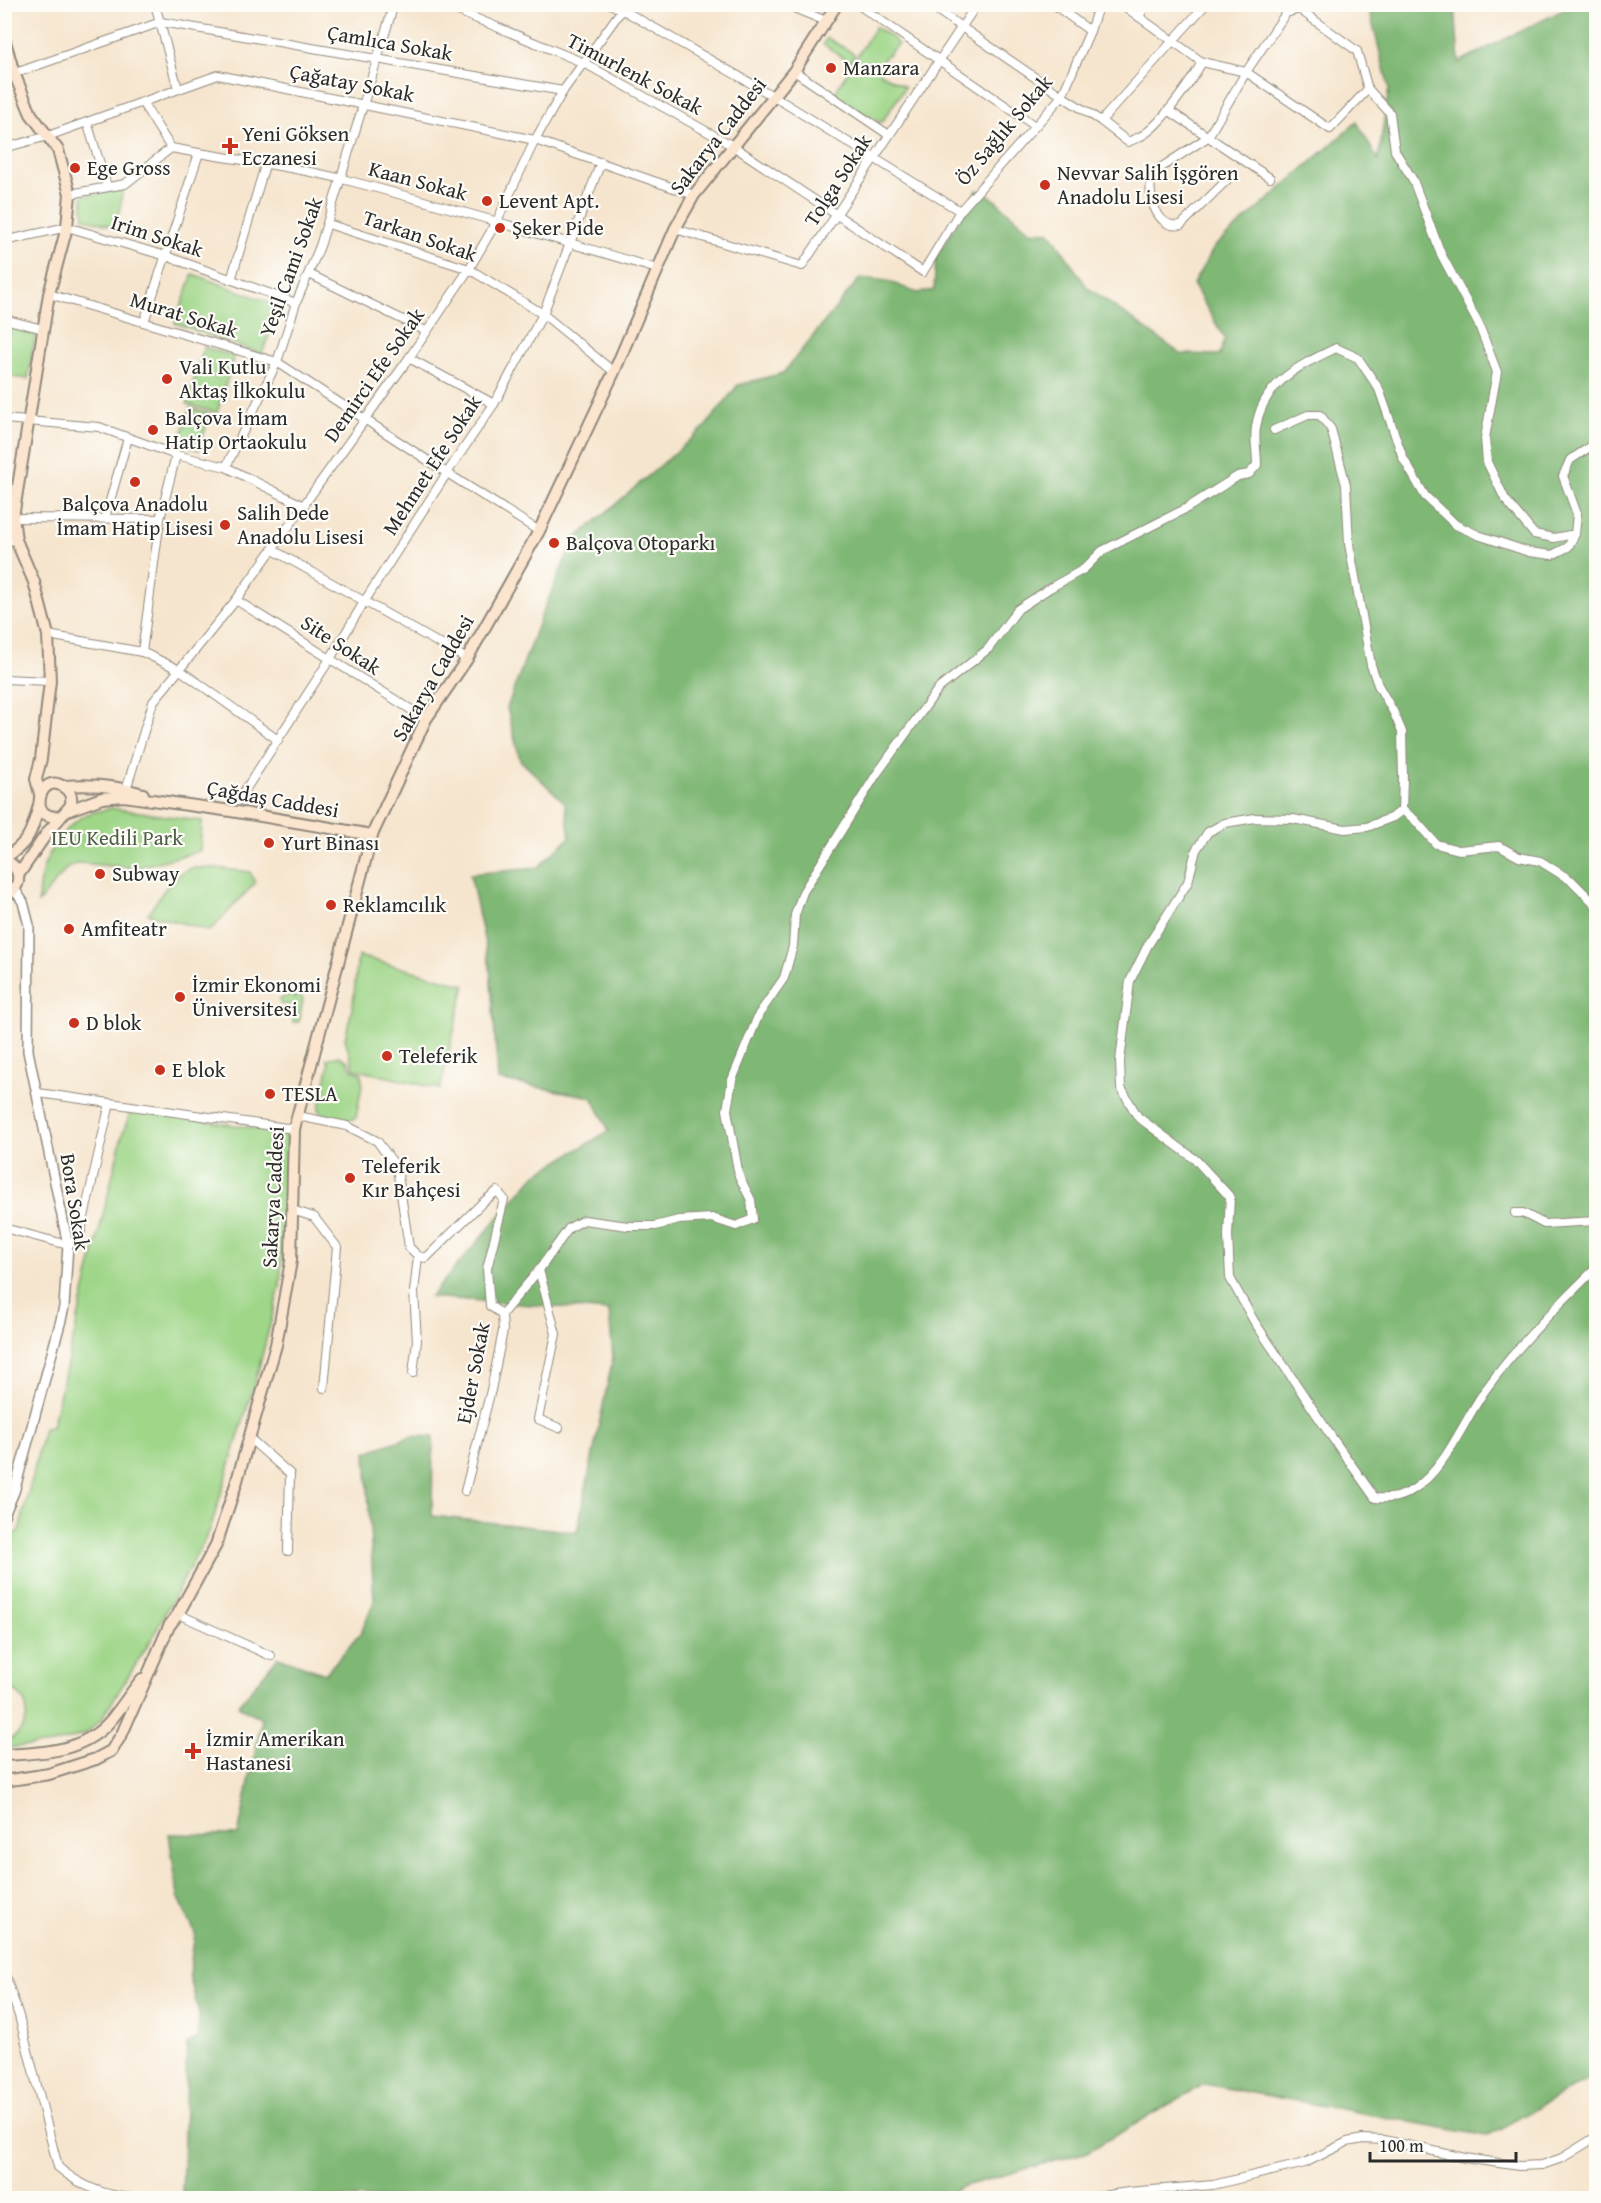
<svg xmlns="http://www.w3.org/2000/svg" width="1601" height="2203" font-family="'Gentium Book Plus',serif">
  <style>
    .green { fill: #9fd688; stroke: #65805a; stroke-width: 1.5 }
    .forest { fill: #7fb774; stroke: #557150; stroke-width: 1.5 }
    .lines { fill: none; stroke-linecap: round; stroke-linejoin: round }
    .minor-casing { stroke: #90887c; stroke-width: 10 }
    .tertiary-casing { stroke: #90887c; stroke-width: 12 }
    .secondary-casing { stroke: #90887c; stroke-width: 14 }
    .minor { stroke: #fff; stroke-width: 8 }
    .tertiary { stroke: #fff; stroke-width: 9 }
    .secondary { stroke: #fbe5cf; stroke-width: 10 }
    .poi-dot { fill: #c8321e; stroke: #fdfcf7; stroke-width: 2 }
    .labels { text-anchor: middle; stroke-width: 4.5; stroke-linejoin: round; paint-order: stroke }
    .street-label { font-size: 21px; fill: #2b2b2b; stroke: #fdfcf7 }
    .poi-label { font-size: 21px; fill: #2b2b2b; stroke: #fdfcf7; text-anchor: start }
    .park-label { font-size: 21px; fill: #4e5e47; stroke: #fdfcf7 }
  </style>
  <rect width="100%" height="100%" fill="#fdfcf7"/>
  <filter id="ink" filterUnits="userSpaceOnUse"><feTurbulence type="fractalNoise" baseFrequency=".0167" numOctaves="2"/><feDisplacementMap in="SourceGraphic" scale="12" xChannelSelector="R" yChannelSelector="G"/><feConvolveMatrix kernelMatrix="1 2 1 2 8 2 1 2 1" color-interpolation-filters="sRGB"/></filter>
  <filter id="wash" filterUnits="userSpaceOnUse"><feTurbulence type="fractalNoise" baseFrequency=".008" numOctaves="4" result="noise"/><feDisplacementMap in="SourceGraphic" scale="24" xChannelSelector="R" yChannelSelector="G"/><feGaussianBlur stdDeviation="1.35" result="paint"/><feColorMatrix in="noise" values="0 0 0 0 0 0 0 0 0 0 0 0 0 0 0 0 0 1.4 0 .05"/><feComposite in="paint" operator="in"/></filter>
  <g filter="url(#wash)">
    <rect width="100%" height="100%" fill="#f6e5ce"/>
    <g class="green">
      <path d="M875 27 893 38 898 45C890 52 878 61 880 73L905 87 882 122 872 119 834 94Z"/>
      <path d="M827 38 855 54 850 62 823 44Z"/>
      <path d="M122 189 121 208 114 227 84 218 82 196Z"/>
      <path d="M193 274 280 306 262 354 175 323Z"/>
      <path d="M10 325 36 331 28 379 5 376V358Z"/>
      <path d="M204 347 234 356 217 413 187 404Z"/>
      <path d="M190 408 210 414 199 450 179 444Z"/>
      <path d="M111 808 202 821 200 851 135 868 79 863 67 868 38 903C38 869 52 838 80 818 88 812 102 811 111 808Z"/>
      <path d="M192 868H217L250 872 255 883 210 931 148 914C160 897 171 874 192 868Z"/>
      <path d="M358 956 465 985 440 1089 354 1069 345 1039 353 1004Z"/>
      <path d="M292 994 295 998V995H300L303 999 299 1022H293L295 1005 280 1004V999Z"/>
      <path d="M339 1056 348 1061 352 1070 362 1074V1085L356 1118C342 1123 327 1122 319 1109L329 1064 326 1059Z"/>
      <path d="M131 1110 289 1133 280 1287 257 1375 210 1530 151 1640 101 1720 85 1734 53 1744 5 1748V1742C33 1731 35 1696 5 1686V1538L19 1531 44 1428 52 1427 122 1136Z"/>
    </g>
    <path class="forest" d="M1368 5H1455L1459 62 1573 5 1596 6V2075L1487 2136 1204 2084 1087 2152 961 2187 940 2198H182L187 2044 198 2038 199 2014 189 1974 195 1933 178 1896 169 1834 238 1835 262 1719 238 1706 278 1657 325 1674 360 1634 374 1602 366 1452 412 1436 433 1437 432 1516 577 1532 613 1357 609 1311 430 1297 535 1175 609 1131 592 1097 498 1080 490 967 470 874 537 868 570 837 565 803 520 760 507 708 541 616 574 540 705 427 738 385 783 373 860 278 888 281 917 293 934 290 936 257 977 190 989 195 1030 231 1050 232 1087 287 1181 354 1220 355 1225 339 1193 284 1215 246 1357 122 1378 160 1389 88Z"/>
  </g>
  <g filter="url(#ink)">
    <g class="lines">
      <g class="minor-casing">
        <g id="minor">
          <path d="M155 4 178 89"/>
          <path d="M441 4 584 63 733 146 923 272 960 211 1062 96 1090 31 1099 4"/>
          <path d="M610 4 623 10 773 96 960 211"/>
          <path d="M784 4 826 21"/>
          <path d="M857 4 1035 126"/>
          <path d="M928 4 1062 96 1101 121 1128 142C1134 139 1141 137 1146 133 1164 120 1191 82 1202 62"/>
          <path d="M1053 4 1090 31"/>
          <path d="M1121 4 1202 62 1246 72 1330 129 1368 89"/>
          <path d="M4 5 6 4"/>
          <path d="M1139 17 1146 4"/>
          <path d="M794 71 889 135"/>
          <path d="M4 77 161 22 563 91"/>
          <path d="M142 102 171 148"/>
          <path d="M1168 110 1270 178"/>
          <path d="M1101 121 1206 4"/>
          <path d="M87 122 107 186"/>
          <path d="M4 148 48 136 218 75 535 140 694 195"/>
          <path d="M1228 179 1181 225C1156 231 1144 190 1154 172L1208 137 1246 72 1286 13 1299 9 1357 51 1368 89 1390 113 1395 151 1413 180 1441 254 1479 325 1497 372 1485 438 1487 462 1505 499 1534 534 1554 538 1575 534 1577 514 1563 476 1570 460 1596 443"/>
          <path d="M70 194 125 184 171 148C228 159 286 165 342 179 448 206 552 238 657 269"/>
          <path d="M328 224 469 269 543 314 614 372"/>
          <path d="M4 225 10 239"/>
          <path d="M675 229 802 266 977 4"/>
          <path d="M4 241 67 227 166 256 296 303"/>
          <path d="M309 274 426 331"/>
          <path d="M231 280 266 162"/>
          <path d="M49 294 277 362 447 473 539 531"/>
          <path d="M4 319 43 329"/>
          <path d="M144 322 199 153"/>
          <path d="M4 332 7 320"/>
          <path d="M409 358 494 404"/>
          <path d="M4 419 99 427 176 455 226 467 304 506"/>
          <path d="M1274 430 1308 415H1320L1331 429 1346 485 1349 544 1371 665 1378 685 1394 713 1402 732 1403 778 1402 810"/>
          <path d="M226 467 277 362 296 303 320 246 394 4"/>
          <path d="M4 518 160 519"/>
          <path d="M105 518 128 438"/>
          <path d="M4 541 16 540"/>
          <path d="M273 550 467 659"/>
          <path d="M236 600 426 719"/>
          <path d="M48 635 142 652 180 670 278 740"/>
          <path d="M142 652 160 519 176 455"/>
          <path d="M4 679 50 681"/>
          <path d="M125 793 153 702 236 600 409 358 469 269 497 221 535 140 563 91 626 4"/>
          <path d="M238 801 330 659 364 602 447 473 494 404 543 314 601 162"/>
          <path d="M1596 905 1572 881 1540 861 1519 857 1499 846 1459 850 1436 844 1414 819 1402 810 1393 817 1367 827 1345 829 1293 819 1255 818 1225 823 1208 832 1196 850 1188 882 1148 945 1130 981 1120 1061 1121 1088 1138 1117 1196 1160 1230 1197 1228 1235 1230 1278 1254 1321 1331 1436 1375 1498C1392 1499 1400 1498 1414 1489 1447 1467 1463 1421 1486 1389 1518 1345 1557 1306 1596 1268"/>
          <path d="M38 1093 110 1103"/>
          <path d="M298 1116 347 1126 377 1141 397 1168 409 1247 418 1256 426 1258 482 1203 497 1191 504 1199 487 1269 490 1306 502 1314 503 1331 491 1390 465 1491"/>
          <path d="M292 1210 314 1217 337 1247 324 1388"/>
          <path d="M1515 1213H1523L1544 1224 1596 1221"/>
          <path d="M4 1228 68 1245 79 1239 110 1103 294 1129"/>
          <path d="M539 1270 556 1334 538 1419 559 1428"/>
          <path d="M502 1314 539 1270 569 1228 584 1220 628 1226H655L679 1220 712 1218 736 1226 753 1219 751 1200 739 1176 727 1110 732 1080 759 1014 784 978 793 946 795 915 803 892 876 775 938 689 988 649 1018 609 1050 588 1084 569 1102 551 1187 508 1238 476 1249 474 1257 465C1257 452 1254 439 1256 427 1263 382 1299 366 1336 348L1358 358 1379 389 1403 458 1425 496 1456 525 1478 535 1529 552 1552 555 1568 547 1575 534"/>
          <path d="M413 1373 417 1341 414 1292 418 1256"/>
          <path d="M248 1437 290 1474 288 1551"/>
          <path d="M178 1614 271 1656"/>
          <path d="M4 1971 19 2016 58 2167C79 2185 105 2196 133 2198"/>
          <path d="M1090 2198 1128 2192 1213 2185 1305 2163 1347 2142 1363 2139 1384 2140 1465 2158 1519 2166 1542 2165 1562 2158 1596 2137"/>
        </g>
      </g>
      <g class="tertiary-casing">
        <path id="tertiary" d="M4 1515 14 1492 61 1320 64 1307 68 1245 28 1051 29 925 23 902 15 890"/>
      </g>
      <g class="secondary-casing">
        <g id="secondary">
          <path d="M4 38 14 73 31 114 58 150 70 194 67 227 49 294 13 517 16 540 34 582 48 635 50 681 41 759 36 779 40 794"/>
          <path d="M64 786C90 784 118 786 143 794"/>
          <path d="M69 810 102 798 124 796 231 811 372 835"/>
          <path d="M4 858C29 844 32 831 39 805"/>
          <path d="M4 860C23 867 23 889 4 896"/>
          <path d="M19 874 47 833 71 805C72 798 71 792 65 788 40 768 25 823 61 816"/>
          <path d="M4 1755C44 1753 84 1752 111 1720 122 1707 131 1692 142 1679"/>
          <path d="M4 1781 49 1774 96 1759 111 1751 122 1734 169 1626 178 1614 216 1545 236 1484 276 1345 291 1261 294 1129 372 835 426 719 467 659 539 531 614 372 675 229 694 195 794 71 837 4"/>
        </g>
      </g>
      <use href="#minor" class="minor"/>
      <use href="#tertiary" class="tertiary"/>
      <use href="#secondary" class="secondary"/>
    </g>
  </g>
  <g class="poi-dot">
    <circle cx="831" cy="68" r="6"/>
    <path d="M227 137h6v6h6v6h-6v6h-6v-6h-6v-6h6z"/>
    <circle cx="75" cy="168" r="6"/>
    <circle cx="1045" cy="185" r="6"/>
    <circle cx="487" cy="201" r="6"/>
    <circle cx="500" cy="228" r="6"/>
    <circle cx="167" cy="379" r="6"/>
    <circle cx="153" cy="430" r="6"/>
    <circle cx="135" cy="482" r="6"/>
    <circle cx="225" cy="525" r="6"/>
    <circle cx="554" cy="543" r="6"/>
    <circle cx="269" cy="843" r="6"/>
    <circle cx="100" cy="874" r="6"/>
    <circle cx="331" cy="905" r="6"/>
    <circle cx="69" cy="929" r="6"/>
    <circle cx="180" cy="997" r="6"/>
    <circle cx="74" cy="1023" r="6"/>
    <circle cx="387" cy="1056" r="6"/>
    <circle cx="160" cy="1070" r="6"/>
    <circle cx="270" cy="1094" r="6"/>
    <circle cx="350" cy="1178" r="6"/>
    <path d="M190 1742h6v6h6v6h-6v6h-6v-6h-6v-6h6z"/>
  </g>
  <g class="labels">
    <g class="street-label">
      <text transform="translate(390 43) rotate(10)" y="7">Çamlıca Sokak</text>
      <text transform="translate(635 74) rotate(28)" y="7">Timurlenk Sokak</text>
      <text transform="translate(352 83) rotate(11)" y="7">Çağatay Sokak</text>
      <text transform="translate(1004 130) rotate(-50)" y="7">Öz Sağlık Sokak</text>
      <text transform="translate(718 136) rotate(-52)" y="7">Sakarya Caddesi</text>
      <text transform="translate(838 180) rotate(-57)" y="7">Tolga Sokak</text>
      <text transform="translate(418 181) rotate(15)" y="7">Kaan Sokak</text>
      <text transform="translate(157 236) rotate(18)" y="7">Irim Sokak</text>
      <text transform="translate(420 236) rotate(19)" y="7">Tarkan Sokak</text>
      <text transform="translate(291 267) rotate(-70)" y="7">Yeşil Cami Sokak</text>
      <text transform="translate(184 315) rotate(17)" y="7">Murat Sokak</text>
      <text transform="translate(374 375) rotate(-55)" y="7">Demirci Efe Sokak</text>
      <text transform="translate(432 465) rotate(-57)" y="7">Mehmet Efe Sokak</text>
      <text transform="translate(341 645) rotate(33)" y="7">Site Sokak</text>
      <text transform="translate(433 678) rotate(-60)" y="7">Sakarya Caddesi</text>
      <text transform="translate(273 799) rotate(10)" y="7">Çağdaş Caddesi</text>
      <text transform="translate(273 1197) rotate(-87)" y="7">Sakarya Caddesi</text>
      <text transform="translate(75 1202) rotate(81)" y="7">Bora Sokak</text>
      <text transform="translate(473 1373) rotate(-79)" y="7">Ejder Sokak</text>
    </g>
    <g class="poi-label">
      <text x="843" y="75">Manzara</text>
      <text x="242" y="141">Yeni Göksen<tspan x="242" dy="24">Eczanesi</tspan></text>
      <text x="87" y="175">Ege Gross</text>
      <text x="1057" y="180">Nevvar Salih İşgören<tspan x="1057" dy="24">Anadolu Lisesi</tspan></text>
      <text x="499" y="208">Levent Apt.</text>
      <text x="512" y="235">Şeker Pide</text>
      <text x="179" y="374">Vali Kutlu<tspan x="179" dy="24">Aktaş İlkokulu</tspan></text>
      <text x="165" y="425">Balçova İmam<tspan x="165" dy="24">Hatip Ortaokulu</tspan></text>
      <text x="135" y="511" text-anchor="middle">Balçova Anadolu<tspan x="135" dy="24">İmam Hatip Lisesi</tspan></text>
      <text x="237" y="520">Salih Dede<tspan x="237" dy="24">Anadolu Lisesi</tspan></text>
      <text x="566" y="550">Balçova Otoparkı</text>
      <text x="281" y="850">Yurt Binası</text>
      <text x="112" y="881">Subway</text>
      <text x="343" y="912">Reklamcılık</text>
      <text x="81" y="936">Amfiteatr</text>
      <text x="192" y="992">İzmir Ekonomi<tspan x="192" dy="24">Üniversitesi</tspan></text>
      <text x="86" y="1030">D blok</text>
      <text x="399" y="1063">Teleferik</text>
      <text x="172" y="1077">E blok</text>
      <text x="282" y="1101">TESLA</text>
      <text x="362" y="1173">Teleferik<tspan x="362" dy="24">Kır Bahçesi</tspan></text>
      <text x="206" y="1746">İzmir Amerikan<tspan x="206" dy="24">Hastanesi</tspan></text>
    </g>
    <g class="park-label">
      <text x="117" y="845">IEU Kedili Park</text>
    </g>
  </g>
  <rect width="1601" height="2203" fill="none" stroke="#fdfcf7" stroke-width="24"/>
  <path d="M1370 2152v9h146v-9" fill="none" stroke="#2b2b2b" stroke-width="3"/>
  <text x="1379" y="2152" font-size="18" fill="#2b2b2b" stroke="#fdfcf7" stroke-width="4.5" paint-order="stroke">100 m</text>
</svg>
